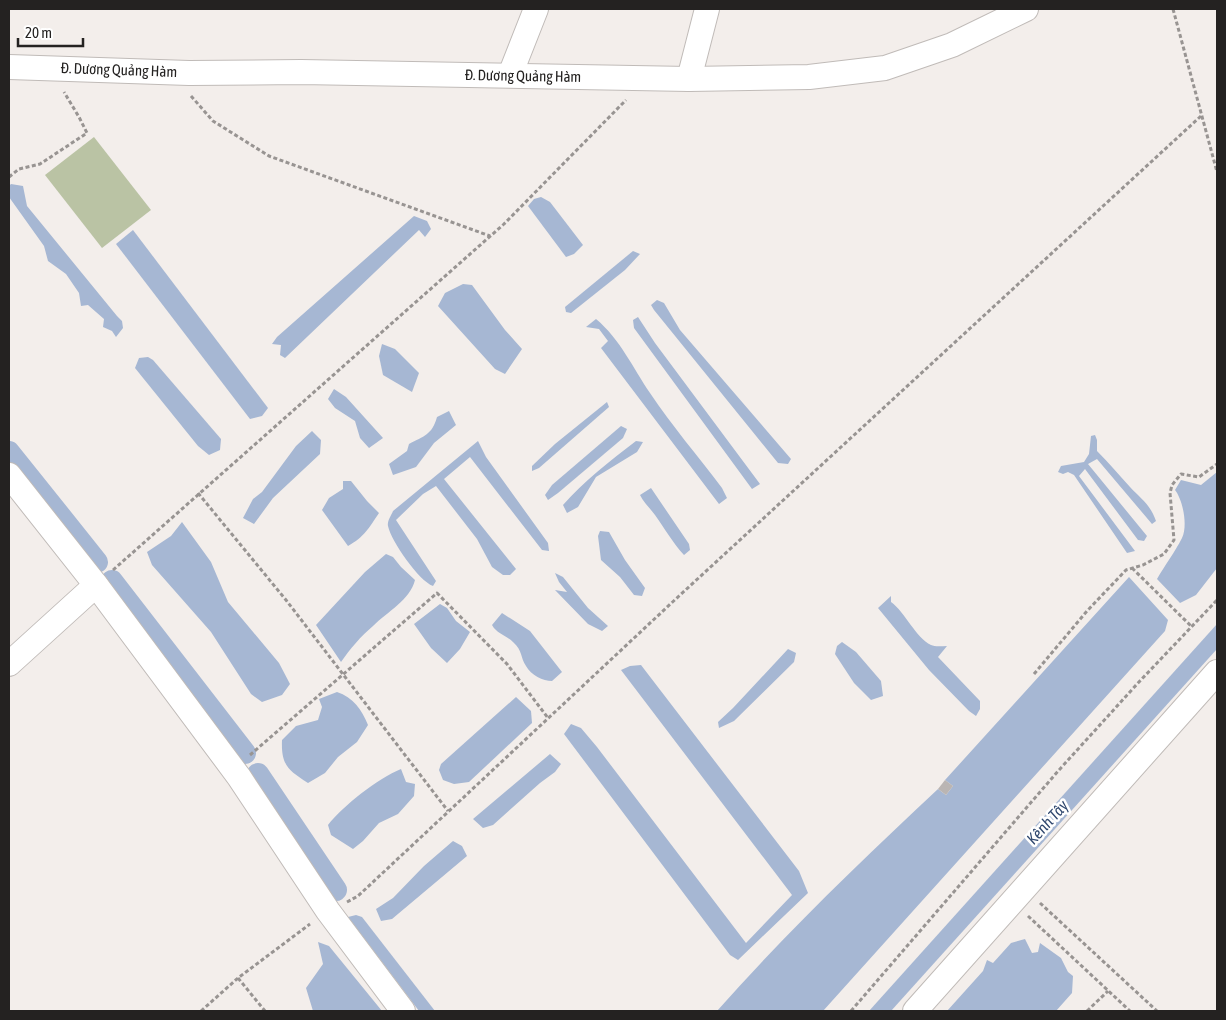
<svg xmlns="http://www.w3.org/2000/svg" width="1226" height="1020" font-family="'Asap Condensed',sans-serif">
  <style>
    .green { fill: #bac3a4 }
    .water { fill: #a6b7d3 }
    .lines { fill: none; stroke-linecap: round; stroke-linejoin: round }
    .canal { stroke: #a6b7d3; stroke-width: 22 }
    .building { fill: #bab5b3 }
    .minor-casing { stroke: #c0bbb8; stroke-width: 26 }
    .path { stroke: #989492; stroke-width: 3; stroke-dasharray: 4 2.5; stroke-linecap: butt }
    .minor { stroke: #fff; stroke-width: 24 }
    .labels { text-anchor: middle; stroke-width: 5; stroke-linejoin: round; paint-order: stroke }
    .street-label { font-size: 15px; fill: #242221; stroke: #fff }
    .water-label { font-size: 16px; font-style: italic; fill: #2f476e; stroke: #fff }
  </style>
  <rect width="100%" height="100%" fill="#f3eeeb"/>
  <path class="green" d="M94 137 151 210 102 248 45 175Z"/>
  <g class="water">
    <path d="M11 184 23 186 27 206 117 316 122 321 123 328 116 337 112 331 103 327 104 319 88 305 81 306 79 293 66 274 48 261 44 246 9 197V186Z"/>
    <path d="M541 197 550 202 583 245 574 254 566 257 528 206 534 199Z"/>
    <path d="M414 216 427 221 431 229 425 237 419 230 285 358 280 355 281 345 272 344 277 337Z"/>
    <path d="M133 230 268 408 262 416 250 419 116 244Z"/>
    <path d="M633 251 640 254 625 270 571 313 566 312 565 307Z"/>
    <path d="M463 284 472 285 505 330 522 349 505 374 495 369 438 306 445 293Z"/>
    <path d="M657 300 664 303 680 330 791 459 788 464 778 463 654 310 651 305Z"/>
    <path d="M638 317 655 343 760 484 752 489 634 328 633 320Z"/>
    <path d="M596 319C620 339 633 368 650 393 672 426 698 456 722 488L727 498 719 504 601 348 608 341 599 329 586 327Z"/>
    <path d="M382 344 395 349 419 373 412 392 383 375 379 356Z"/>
    <path d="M148 357 153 360 221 439 220 450 209 455 198 446 135 368 139 358Z"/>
    <path d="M334 389 346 397 383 438 369 448 360 438 355 421 335 408 328 399Z"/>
    <path d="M607 402 609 407 539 468 532 471V466L555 444Z"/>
    <path d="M449 411 456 425 434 443 416 467 393 475 389 464 407 451 409 444C424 436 432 435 437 417Z"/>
    <path d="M621 426 627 429 623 438 558 493 548 500 545 495 552 485Z"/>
    <path d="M312 431 321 440 320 454 273 498 254 524 243 518 253 499 262 492 296 446Z"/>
    <path d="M1095 435 1097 440V451C1109 463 1119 475 1130 487 1141 499 1150 504 1156 521L1152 524 1097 459 1088 464 1147 536 1144 541 1138 540 1085 469 1079 476 1135 551 1127 553 1074 475 1068 472 1063 474 1058 472 1061 466 1084 462 1089 454 1091 436Z"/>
    <path d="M478 441 486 457 548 543 549 551 542 550 470 457 444 479 516 569 510 575H503L492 567 477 539 436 486 423 494 396 520 436 581 433 586C419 581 391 541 388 526 387 521 391 516 393 511Z"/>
    <path d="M636 441 643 442 637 452 596 477 578 507 567 513 563 505C584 481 610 461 636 441Z"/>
    <path d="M1217 472V568L1196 595 1180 603 1157 579C1165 565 1175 552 1182 538 1188 526 1183 500 1175 490L1181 480 1201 485Z"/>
    <path d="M343 481H351L367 501 379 513C369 528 364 537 348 546L322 510 329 498 343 489Z"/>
    <path d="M651 488 689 544 690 550 684 555C673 543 665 529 655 515 650 508 644 503 640 495Z"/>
    <path d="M182 522 211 562 228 602 279 663 290 684 282 695 262 702 251 694 211 632 152 565 147 552 171 536Z"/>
    <path d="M600 531 609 532 625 560 645 588 642 596 634 595 620 577 601 560 598 536Z"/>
    <path d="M386 554 393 557 401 567 415 580C410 600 387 612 373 626 361 636 350 649 341 662L316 625 365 572Z"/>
    <path d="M555 573 563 577 588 608 608 626 602 631 588 624 555 590 567 592 559 582Z"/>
    <path d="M1129 577 1168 620 1165 631 823 1011H717C786 933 862 860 938 789L946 795 953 786 945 780Z"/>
    <path d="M891 596V602C905 612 916 638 931 645 935 647 942 646 947 646L938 657 980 701V709L976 716 969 711 929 670 878 608Z"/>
    <path d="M440 604 447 608 456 621 470 632 460 649 447 663 431 648 414 624Z"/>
    <path d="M502 613 530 631 562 672 552 681C543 681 531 675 526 666 520 657 523 651 513 642 506 635 497 634 492 625Z"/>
    <path d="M1217 624V649L891 1011H869Z"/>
    <path d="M842 642 856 652 881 681 883 696 871 700 854 683 835 654 837 646Z"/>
    <path d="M788 649 796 653 794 662 734 721 719 728 718 722 733 708Z"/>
    <path d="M641 665 799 871 808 893 738 960 730 955 564 734 571 724 581 728 597 747 746 943 792 895 621 670 630 666Z"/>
    <path d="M337 692C353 697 362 710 368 725L357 742 338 757 325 773 308 783C288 770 281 765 282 740L296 726 318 720 322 707 319 699Z"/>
    <path d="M516 697 531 711 532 723 469 782 454 784 443 780 439 770 441 764Z"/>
    <path d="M550 754 561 764 555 772 540 783 493 825 483 828 473 819Z"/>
    <path d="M401 769 406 782 415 784 414 796 398 814 379 823 363 841 353 849 331 835 328 825C343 806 378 778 401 769Z"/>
    <path d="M453 841 462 846 467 856 392 919 381 921 376 909 393 898 424 866Z"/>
    <path d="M356 915 362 917 435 1011H419L348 917Z"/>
    <path d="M1025 939 1032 953 1038 952 1040 943 1061 958 1068 972 1073 976 1072 993 1056 1011H947L983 971 987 960 993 963 1011 943Z"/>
    <path d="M318 942 329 946 382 1011H313L306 988 323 964Z"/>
  </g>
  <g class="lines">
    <g class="canal">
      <path d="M9 452 97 562"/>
      <path d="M112 581 245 753"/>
      <path d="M258 774 336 890"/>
    </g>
  </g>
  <path class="building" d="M945 780 953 786 946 795 938 789Z"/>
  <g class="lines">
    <g class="minor-casing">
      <g id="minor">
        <path d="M9 67 189 73 301 72 689 79 809 77 885 68 952 45 1026 9"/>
        <path d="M510 75 536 9"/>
        <path d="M689 79 707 9"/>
        <path d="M9 475 96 585 239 777 328 911 403 1011"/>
        <path d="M9 664 96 585"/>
        <path d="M915 1011 1217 672"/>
      </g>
    </g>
    <g class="path">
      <path d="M1173 9 1217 172"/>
      <path d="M191 96 213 121 269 156 490 236"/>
      <path d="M9 177 19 169 40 164 87 133 79 117 64 92"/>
      <path d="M198 493 286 600 448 811"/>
      <path d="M1132 568 1192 627"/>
      <path d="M113 570 504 224 626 100"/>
      <path d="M1034 674 1087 611 1126 570 1143 565 1164 554 1174 540 1170 493 1172 485 1181 474 1199 477 1217 464"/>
      <path d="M250 755 437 593 507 664 548 718"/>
      <path d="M347 902 358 896 679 596 1201 116"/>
      <path d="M1040 903 1157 1011"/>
      <path d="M1028 916 1130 1011"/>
      <path d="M238 978 265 1011"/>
      <path d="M201 1011 238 978 310 924"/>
      <path d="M851 1011 1059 770 1138 683 1217 600"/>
      <path d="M1087 1011 1108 991"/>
    </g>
    <use href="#minor" class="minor"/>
  </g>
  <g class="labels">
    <g class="street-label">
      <text transform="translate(119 70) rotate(2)" y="5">Đ. Dương Quảng Hàm</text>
      <text transform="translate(523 76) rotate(1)" y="5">Đ. Dương Quảng Hàm</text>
    </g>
    <g class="water-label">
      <text transform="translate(1047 822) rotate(-48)" y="6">Kênh Tây</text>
    </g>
  </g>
  <rect width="1226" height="1020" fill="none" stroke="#242221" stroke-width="20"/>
  <path d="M18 38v8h65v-8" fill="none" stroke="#242221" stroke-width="2.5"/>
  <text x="25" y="38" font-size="15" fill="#242221" stroke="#ffffff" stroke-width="4" paint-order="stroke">20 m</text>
</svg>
